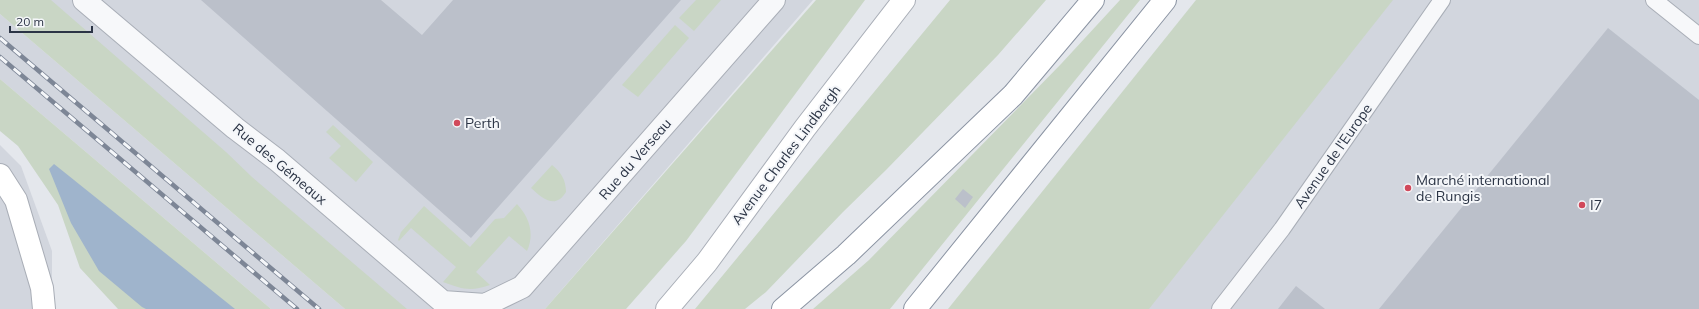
<svg xmlns="http://www.w3.org/2000/svg" width="1699" height="309" font-family="Mulish,sans-serif">
  <style>
    .built { fill: #d2d6de }
    .green { fill: #c9d6c5 }
    .water { fill: #9fb4cc }
    .building { fill: #bbc0ca }
    .lines { fill: none; stroke-linecap: round; stroke-linejoin: round }
    .lane-casing { stroke: #a9aeb7; stroke-width: 18 }
    .street-casing { stroke: #a9aeb7; stroke-width: 24 }
    .secondary-casing { stroke: #a9aeb7; stroke-width: 24 }
    .highway-casing { stroke: #8b94a3; stroke-width: 24 }
    .lane { stroke: #f7f8fa; stroke-width: 16 }
    .street { stroke: #f7f8fa; stroke-width: 22 }
    .secondary { stroke: #fff; stroke-width: 22 }
    .highway { stroke: #fff; stroke-width: 22 }
    .rail-casing { stroke: #7d8696; stroke-width: 4.5 }
    .rail { stroke: #f4f6f9; stroke-width: 3; stroke-dasharray: 9; stroke-linecap: butt }
    .poi-dot { fill: #d1495b; stroke: #f4f6f9; stroke-width: 1.5 }
    .labels { text-anchor: middle; stroke-width: 4; stroke-linejoin: round; paint-order: stroke }
    .poi-label { font-size: 14px; fill: #2b3445; stroke: #f4f6f9; text-anchor: start }
    .street-label { font-size: 14px; fill: #2b3445; stroke: #f4f6f9 }
  </style>
  <rect width="100%" height="100%" fill="#e4e7ec"/>
  <g class="built">
    <path d="M23 0H813L545 309H369Z"/>
    <path d="M1270 0H1699V309H1017Z"/>
    <path d="M0 14 345 309H271L0 79Z"/>
    <path d="M0 145 21 166 52 251V309H0Z"/>
  </g>
  <g class="green">
    <path d="M0 0H51L226 152 252 177 407 309H345L0 14Z"/>
    <path d="M696 0H721L694 31 679 18Z"/>
    <path d="M816 0H865L686 241 626 309H545Z"/>
    <path d="M950 0H1046L998 55 886 170 843 212 766 292 745 309H695Z"/>
    <path d="M1120 0H1140L890 309H813L869 260 1061 64Z"/>
    <path d="M1196 0H1393L1149 309H948Z"/>
    <path d="M675 25 689 38 638 97 622 85Z"/>
    <path d="M0 79 271 309H118L80 268 58 205 18 146 0 131Z"/>
    <path d="M333 125 373 162 356 182 329 158 341 146 326 132Z"/>
    <path d="M552 165C561 172 566 180 566 192 555 210 542 198 531 188Z"/>
    <path d="M517 204C529 217 535 233 527 251L509 236 476 272 490 285C470 292 462 289 443 282L456 267 411 228 399 241 398 240 401 232 424 206 470 247 495 219 504 218Z"/>
  </g>
  <path class="water" d="M54 164 235 309H146L142 307 99 271 71 223 49 169Z"/>
  <g class="building">
    <path d="M201 0H381L422 35 453 0H681L471 238Z"/>
    <path d="M1608 28 1699 100V309H1379Z"/>
    <path d="M963 189 973 197 965 208 955 199Z"/>
    <path d="M1296 286 1325 309H1278Z"/>
  </g>
  <g class="lines">
    <g class="lane-casing">
      <g id="lane">
        <path d="M1654 0 1699 36"/>
        <path d="M1220 309 1282 229 1442 0"/>
      </g>
    </g>
    <g class="street-casing">
      <path id="street" d="M84 0 235 128 277 160 443 302 485 305 522 287 774 0"/>
    </g>
    <g class="secondary-casing">
      <g id="secondary">
        <path d="M0 175 16 200 42 288 44 309"/>
        <path d="M667 309 707 262 805 128 904 0"/>
      </g>
    </g>
    <g class="highway-casing">
      <g id="highway">
        <path d="M783 309 846 255 1013 95 1093 0"/>
        <path d="M915 309 1165 0"/>
      </g>
    </g>
    <use href="#lane" class="lane"/>
    <use href="#street" class="street"/>
    <use href="#secondary" class="secondary"/>
    <use href="#highway" class="highway"/>
    <g class="rail-casing">
      <g id="rail">
        <path d="M0 38 319 309"/>
        <path d="M0 57 297 309"/>
      </g>
    </g>
    <use href="#rail" class="rail"/>
  </g>
  <g class="poi-dot">
    <circle cx="457" cy="123" r="4"/>
    <circle cx="1408" cy="188" r="4"/>
    <circle cx="1582" cy="205" r="4"/>
  </g>
  <g class="labels">
    <g class="poi-label">
      <text x="465" y="128">Perth</text>
      <text x="1416" y="185">Marché international<tspan x="1416" dy="16">de Rungis</tspan></text>
      <text x="1590" y="210">I7</text>
    </g>
    <g class="street-label">
      <text transform="translate(786 155) rotate(-53)" y="5">Avenue Charles Lindbergh</text>
      <text transform="translate(1333 156) rotate(-55)" y="5">Avenue de l'Europe</text>
      <text transform="translate(635 159) rotate(-49)" y="5">Rue du Verseau</text>
      <text transform="translate(280 164) rotate(40)" y="5">Rue des Gémeaux</text>
    </g>
  </g>
  <path d="M10 26v6h82v-6" fill="none" stroke="#2b3445" stroke-width="2"/>
  <text x="16" y="26" font-size="12" fill="#2b3445" stroke="#f4f6f9" stroke-width="3" paint-order="stroke">20 m</text>
</svg>
